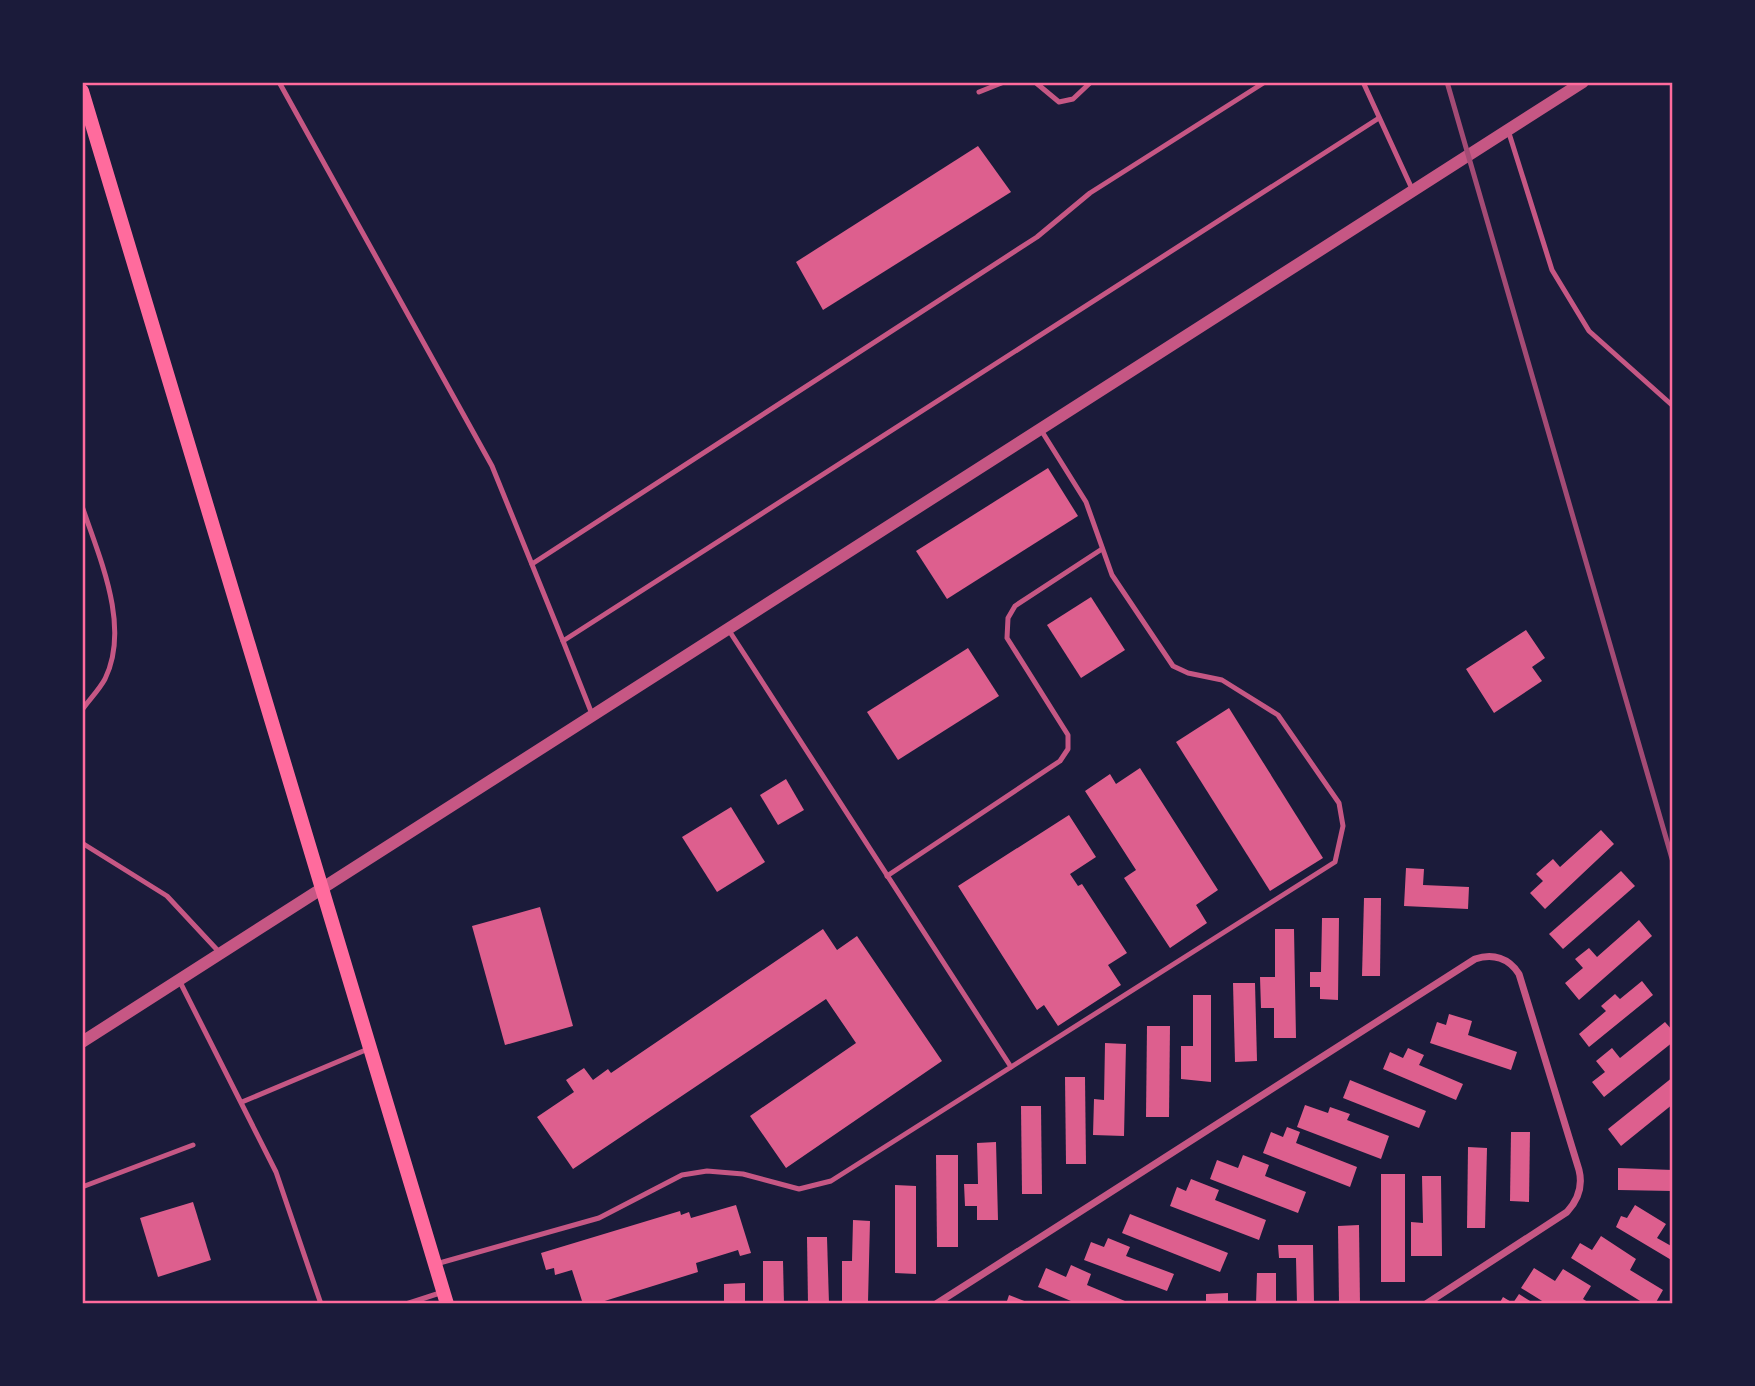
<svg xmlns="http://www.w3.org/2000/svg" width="1755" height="1386" font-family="Montserrat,sans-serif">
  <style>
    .building { fill: #dd5f8e }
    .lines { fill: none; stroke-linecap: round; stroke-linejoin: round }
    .service { stroke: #c65784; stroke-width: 5 }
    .minor { stroke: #c65784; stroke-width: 7 }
    .tertiary { stroke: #c65784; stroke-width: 12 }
    .secondary { stroke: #ff6b9d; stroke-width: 14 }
    .rail { stroke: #a44b75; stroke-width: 5 }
    .neatline { fill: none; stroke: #ff6b9d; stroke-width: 2.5 }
  </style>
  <rect width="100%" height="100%" fill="#1b1b3a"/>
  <g class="building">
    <path d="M978 146 1011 192 823 310 796 262Z"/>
    <path d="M1048 468 1078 516 947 599 916 551Z"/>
    <path d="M1091 597 1125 650 1081 678 1047 625Z"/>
    <path d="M1526 630 1545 658 1532 667 1542 681 1494 713 1466 669Z"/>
    <path d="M968 648 999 696 898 760 867 712Z"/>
    <path d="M1229 708 1323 858 1270 891 1176 742Z"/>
    <path d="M1140 768 1218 890 1196 905 1207 923 1170 948 1124 878 1136 870 1085 791 1110 774 1116 784Z"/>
    <path d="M786 779 804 810 778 825 760 795Z"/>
    <path d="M731 807 765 862 717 892 682 837Z"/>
    <path d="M1069 815 1096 857 1070 874 1078 886 1082 884 1127 953 1108 965 1121 985 1058 1026 1044 1005 1037 1010 958 886Z"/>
    <path d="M1601 830 1614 844 1545 909 1530 893 1543 881 1536 874 1553 859 1560 867Z"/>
    <path d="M1406 868 1424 869 1423 885 1469 887 1468 909 1404 906Z"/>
    <path d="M1621 871 1635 886 1563 949 1549 934Z"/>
    <path d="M1364 898H1381L1380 976H1362Z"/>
    <path d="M540 907 573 1026 505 1045 472 926Z"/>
    <path d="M1322 918H1339L1338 1000 1320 999V987H1310V972H1321Z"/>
    <path d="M1639 920 1652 936 1579 1000 1565 983 1583 968 1575 959 1589 948 1597 957Z"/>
    <path d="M823 929 837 950 857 936 942 1061 786 1168 750 1116 856 1043 826 999 573 1169 537 1117 574 1092 566 1080 584 1068 593 1080 608 1069 611 1073Z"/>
    <path d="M1275 929H1294L1296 1038H1274V1008H1261L1260 977H1275Z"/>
    <path d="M1642 981 1653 995 1589 1047 1579 1034 1606 1011 1601 1006 1615 994 1620 999Z"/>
    <path d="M1233 983H1255L1257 1061 1235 1062Z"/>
    <path d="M1193 995H1211V1082L1181 1079V1046H1193Z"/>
    <path d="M1449 1014 1472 1021 1468 1035 1517 1052 1511 1070 1430 1043 1437 1022 1446 1025Z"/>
    <path d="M1665 1022 1673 1031V1042L1604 1097 1592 1082 1605 1072 1596 1061 1612 1048 1620 1058Z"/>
    <path d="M1147 1026H1170L1169 1117H1146Z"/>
    <path d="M1105 1043 1126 1044 1124 1136 1093 1135 1094 1099 1104 1100Z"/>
    <path d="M1408 1048 1424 1055 1419 1065 1463 1084 1456 1100 1383 1069 1390 1052 1403 1058Z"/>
    <path d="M1065 1077H1085L1086 1164H1066Z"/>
    <path d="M1673 1077V1104L1621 1146 1608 1129Z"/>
    <path d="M1350 1080 1426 1111 1419 1128 1343 1098Z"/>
    <path d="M1305 1105 1328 1113 1330 1107 1350 1114 1347 1120 1389 1136 1381 1159 1297 1127Z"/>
    <path d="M1021 1106H1041L1042 1194H1022Z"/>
    <path d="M1287 1127 1300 1132 1296 1143 1357 1167 1350 1187 1263 1153 1271 1132 1283 1137Z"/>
    <path d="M1511 1132H1530L1529 1202 1510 1201Z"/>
    <path d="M996 1142 998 1220H977V1206H965L964 1184H978L977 1143Z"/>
    <path d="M1468 1147 1487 1148 1485 1228H1467Z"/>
    <path d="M936 1155H958V1247H937Z"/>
    <path d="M1243 1155 1269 1165 1265 1176 1306 1192 1298 1213 1210 1179 1217 1160 1238 1168Z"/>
    <path d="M1618 1168 1673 1170V1191L1618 1190Z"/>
    <rect x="1381" y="1174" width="24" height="108"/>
    <path d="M1422 1176H1441L1442 1256H1411V1222L1423 1223Z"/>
    <path d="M1191 1179 1219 1190 1215 1200 1266 1220 1259 1240 1170 1206 1177 1187 1186 1191Z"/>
    <path d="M895 1185 916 1186V1274L895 1273Z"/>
    <path d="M193 1202 211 1260 158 1277 140 1218Z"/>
    <path d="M736 1205 751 1253 740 1256 738 1250 696 1263 698 1272 595 1304H583L572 1270 555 1275 554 1268 546 1270 541 1253 680 1211 681 1215 689 1212 691 1218Z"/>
    <path d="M1635 1205 1666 1224 1657 1238 1673 1247V1261L1616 1227 1621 1216 1627 1218Z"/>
    <path d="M1130 1214 1228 1253 1220 1272 1122 1233Z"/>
    <path d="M853 1220 870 1221 868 1302 842 1301V1261H852Z"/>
    <path d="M1359 1225 1360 1304H1339L1338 1226Z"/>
    <path d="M1601 1236 1636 1259 1630 1270 1663 1290 1655 1304H1645L1571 1258 1580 1243 1592 1250Z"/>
    <path d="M807 1237H827L829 1304H808Z"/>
    <path d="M1108 1238 1130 1247 1126 1256 1174 1274 1167 1291 1084 1260 1091 1242 1104 1247Z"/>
    <path d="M1278 1245H1313L1314 1304H1297L1296 1258H1279Z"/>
    <path d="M763 1261H783L784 1304H763Z"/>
    <path d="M1071 1265 1091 1274 1087 1285 1132 1304H1078L1038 1287 1046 1268 1066 1277Z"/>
    <path d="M1534 1268 1555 1281 1563 1269 1591 1286 1583 1299 1591 1304H1547L1521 1288Z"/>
    <path d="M1257 1273H1276V1304H1256Z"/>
    <path d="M745 1283V1304H724V1284Z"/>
    <path d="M1228 1293V1304H1206V1294Z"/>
    <path d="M1519 1294 1535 1304H1499L1503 1297 1513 1303Z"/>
    <path d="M1009 1295 1032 1304H1006Z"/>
  </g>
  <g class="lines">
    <g class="service">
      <path d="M279 82 492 466 563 641"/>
      <path d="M1035 82 1059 102 1073 99 1091 82"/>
      <path d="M1363 82 1413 191"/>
      <path d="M979 92 1004 82"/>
      <path d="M1508 130 1552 270 1589 331 1673 406"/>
      <path d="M82 506C99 557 131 626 105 679 99 690 89 700 82 710"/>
      <path d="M532 564 1037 237 1090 193 1265 82"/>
      <path d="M728 629 1011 1067"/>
      <path d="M592 714 563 641 1379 118"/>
      <path d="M82 843 167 896 221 954"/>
      <path d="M887 876 1060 761 1068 749V735L1007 638 1008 618 1015 606 1102 549"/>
      <path d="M179 980 276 1172 321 1304"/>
      <path d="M242 1102 368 1049"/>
      <path d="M82 1187 193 1145"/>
      <path d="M436 1264 599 1218 682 1175 707 1171 743 1174 799 1189 831 1181 1335 862 1343 826 1339 803 1278 715 1222 680 1188 673 1173 666 1112 575 1086 502 1041 430"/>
      <path d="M406 1304 443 1292"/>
    </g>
    <path class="minor" d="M936 1304 1475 959C1493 953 1509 958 1519 974L1579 1170C1583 1186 1578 1200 1567 1212L1426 1304"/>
    <path class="tertiary" d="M82 1042 1583 82"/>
    <path class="secondary" d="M82 91 447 1304"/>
    <path class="rail" d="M1447 82 1673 862"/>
  </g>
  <rect width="1755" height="1386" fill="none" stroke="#1b1b3a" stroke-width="168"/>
  <rect x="84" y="84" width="1587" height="1218" class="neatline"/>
</svg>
